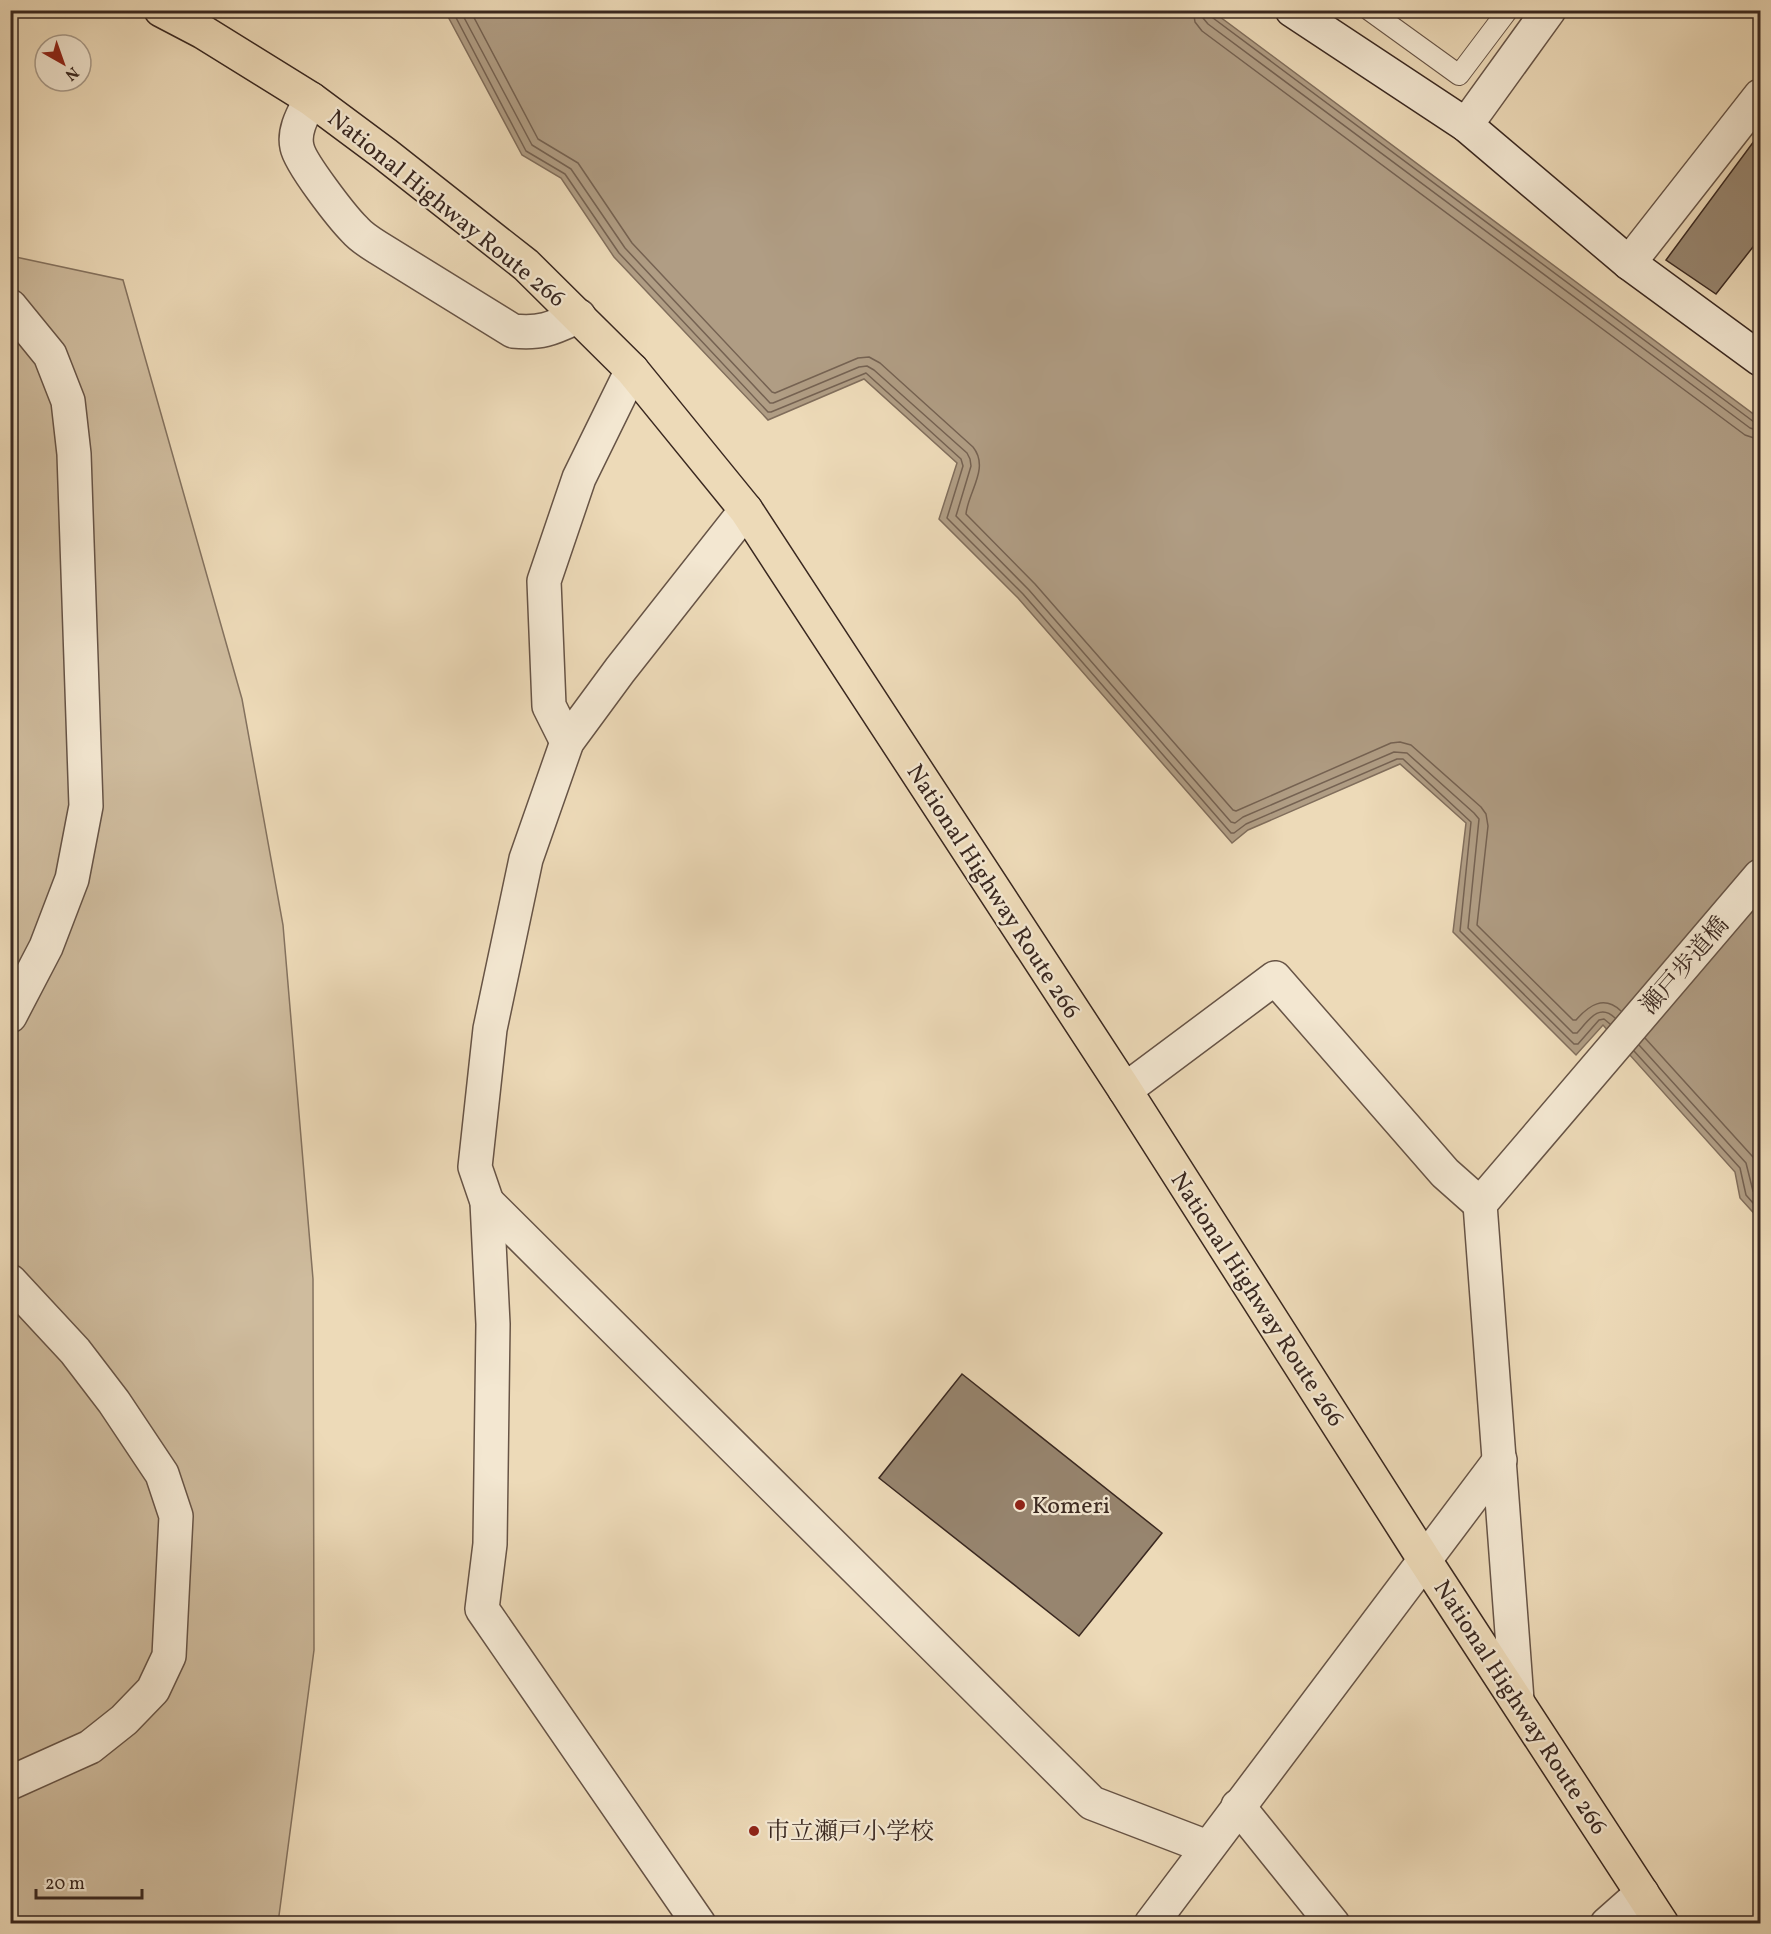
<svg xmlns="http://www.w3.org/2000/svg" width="1771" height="1934" font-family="Vollkorn,'Noto Serif JP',serif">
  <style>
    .green { fill: #cfbc9e; stroke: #84725f; stroke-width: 1.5 }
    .water { fill: #b09d84; stroke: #816e5c; stroke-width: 1.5 }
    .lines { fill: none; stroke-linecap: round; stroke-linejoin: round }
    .shore { stroke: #756252; stroke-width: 1.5 }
    .building { fill: #97856f; stroke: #3a2820; stroke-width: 1.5 }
    .lane-casing { stroke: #675446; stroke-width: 22 }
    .street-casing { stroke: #675446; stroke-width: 36 }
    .secondary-casing { stroke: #3a2820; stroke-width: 36 }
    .highway-casing { stroke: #3a2820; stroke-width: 36 }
    .lane { stroke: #f3e7d1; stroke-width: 20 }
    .street { stroke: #f3e7d1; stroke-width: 33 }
    .secondary { stroke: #f3e7d1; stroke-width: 33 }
    .highway { stroke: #eddab8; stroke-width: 33 }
    .poi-dot { fill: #8f2418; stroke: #f3e7d1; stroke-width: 2 }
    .labels { text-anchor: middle; stroke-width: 4.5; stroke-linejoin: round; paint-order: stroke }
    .street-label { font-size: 24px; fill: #3a2820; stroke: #f3e7d1 }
    .poi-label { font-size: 24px; fill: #3a2820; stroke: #f3e7d1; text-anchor: start }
  </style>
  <rect width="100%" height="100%" fill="#eddab8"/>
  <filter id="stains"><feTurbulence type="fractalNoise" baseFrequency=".00333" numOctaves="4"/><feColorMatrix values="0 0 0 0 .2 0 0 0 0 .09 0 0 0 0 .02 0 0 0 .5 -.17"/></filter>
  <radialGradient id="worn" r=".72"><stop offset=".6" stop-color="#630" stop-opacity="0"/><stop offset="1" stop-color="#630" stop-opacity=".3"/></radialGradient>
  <path class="green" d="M11 256 123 280 242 699 283 925 313 1279 314 1650 278 1923 11 1924Z"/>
  <path class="water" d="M445 11H1212L1760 419V1220L1740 1198 1735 1172 1603 1025 1576 1055 1453 932 1466 823 1400 764 1248 830 1232 843 1018 598 939 519 957 463 864 379 768 420 614 257 561 178 522 155Z"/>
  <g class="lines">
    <g class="shore">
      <path d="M452 10 526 151 565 174 619 253 768 412H771L866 373 961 459 963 466 947 518 1023 594 1231 833H1234L1246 824 1397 759H1403L1471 822 1460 931 1574 1044H1578L1599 1020 1604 1019 1610 1024"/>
      <path d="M460 10 532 145 571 169 625 248 770 403H773L859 367 867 366 874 370 967 453 970 459 971 466 956 516 1029 590 1231 822 1235 823 1243 817 1394 752 1407 753 1474 813 1479 819 1468 928 1573 1033H1577C1588 1021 1599 1002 1615 1018"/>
      <path d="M470 10 538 139 578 163 632 243 772 392 775 393 858 358 869 357 880 363 973 447C990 468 968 492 966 514L1035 584 1233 810 1236 811 1391 743 1400 742 1411 745 1481 807 1486 814 1488 826 1477 925 1573 1020H1576C1589 1005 1604 995 1621 1011"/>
      <path d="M1193 10 1195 22 1202 31 1745 435 1760 440"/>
      <path d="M1202 10 1203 18 1208 24 1750 428 1760 431"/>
      <path d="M1210 10 1213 18 1754 422 1760 423"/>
      <path d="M1645 1038 1753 1157 1757 1165 1760 1185"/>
      <path d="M1639 1045 1746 1163 1753 1191 1760 1200"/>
      <path d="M1634 1051 1740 1168 1746 1195 1760 1211"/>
    </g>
  </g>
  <g class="building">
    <path d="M1760 133V238L1716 294 1666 260Z"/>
    <path d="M962 1374 1162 1533 1079 1636 879 1478Z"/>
  </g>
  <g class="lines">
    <g class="lane-casing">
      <path id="lane" d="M1369 10 1459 75 1508 10"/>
    </g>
    <g class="street-casing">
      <g id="street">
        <path d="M311 99C304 113 293 130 297 147 300 163 342 217 355 230 361 237 369 242 377 247L513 331C542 334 553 328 579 316"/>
        <path d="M1466 125 1549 10"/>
        <path d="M1629 263 1760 96"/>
        <path d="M10 306 50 355 68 401 74 454 86 806 72 879 46 947 10 1016"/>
        <path d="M567 742 549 706 544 581 579 478 632 370"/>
        <path d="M1125 1090 1275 978 1445 1173 1480 1204"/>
        <path d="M487 1202 1092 1803 1207 1847"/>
        <path d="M10 1281 75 1351 114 1402 162 1474 176 1516 169 1656 153 1690 124 1720 90 1747 10 1783"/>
        <path d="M1517 1700 1480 1204 1760 876"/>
        <path d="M1238 1806 1333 1924"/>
        <path d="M699 1924 482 1609 490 1544 493 1324 487 1202 475 1167 490 1029 526 859 567 742 620 670 746 510"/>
        <path d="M1151 1924 1500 1460"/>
        <path d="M1607 1924 1642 1893"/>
      </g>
    </g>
    <g class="secondary-casing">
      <path id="secondary" d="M1292 10 1466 125 1629 263 1760 359"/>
    </g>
    <g class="highway-casing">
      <path id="highway" d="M161 10 203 32 311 99 385 154 526 265 632 370 746 510 1125 1090 1424 1559 1662 1924"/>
    </g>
    <use href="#lane" class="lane"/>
    <use href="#street" class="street"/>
    <use href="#secondary" class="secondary"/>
    <use href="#highway" class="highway"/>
  </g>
  <g class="poi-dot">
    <circle cx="1020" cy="1505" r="6"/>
    <circle cx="754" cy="1831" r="6"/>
  </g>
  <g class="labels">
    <g class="street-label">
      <text transform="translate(447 208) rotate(39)" y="8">National Highway Route 266</text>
      <text transform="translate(994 891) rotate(57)" y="8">National Highway Route 266</text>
      <text transform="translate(1684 965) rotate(-49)" y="8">瀬戸歩道橋</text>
      <text transform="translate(1258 1299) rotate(57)" y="8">National Highway Route 266</text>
      <text transform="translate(1521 1707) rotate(57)" y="8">National Highway Route 266</text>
    </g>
    <g class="poi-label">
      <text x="1032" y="1513">Komeri</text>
      <text x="766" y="1839">市立瀬戸小学校</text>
    </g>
  </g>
  <rect width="1771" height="1934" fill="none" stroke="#eddab8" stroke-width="36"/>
  <rect x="12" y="12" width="1747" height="1910" fill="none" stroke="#3a2820" stroke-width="3"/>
  <rect x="18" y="18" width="1735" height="1898" fill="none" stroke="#3a2820" stroke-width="1.5"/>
  <g transform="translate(63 63) rotate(140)"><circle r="28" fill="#f3e7d1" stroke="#a99b8a" stroke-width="1.5"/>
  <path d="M0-4.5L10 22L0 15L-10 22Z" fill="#8f2418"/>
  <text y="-9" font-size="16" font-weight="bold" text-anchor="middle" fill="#3a2820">N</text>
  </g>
  <path d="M36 1889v9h106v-9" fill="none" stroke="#3a2820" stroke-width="3"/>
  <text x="45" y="1889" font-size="18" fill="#3a2820" stroke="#f3e7d1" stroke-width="4.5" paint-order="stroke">20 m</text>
  <rect width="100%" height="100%" filter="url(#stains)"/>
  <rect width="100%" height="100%" fill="url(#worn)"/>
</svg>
